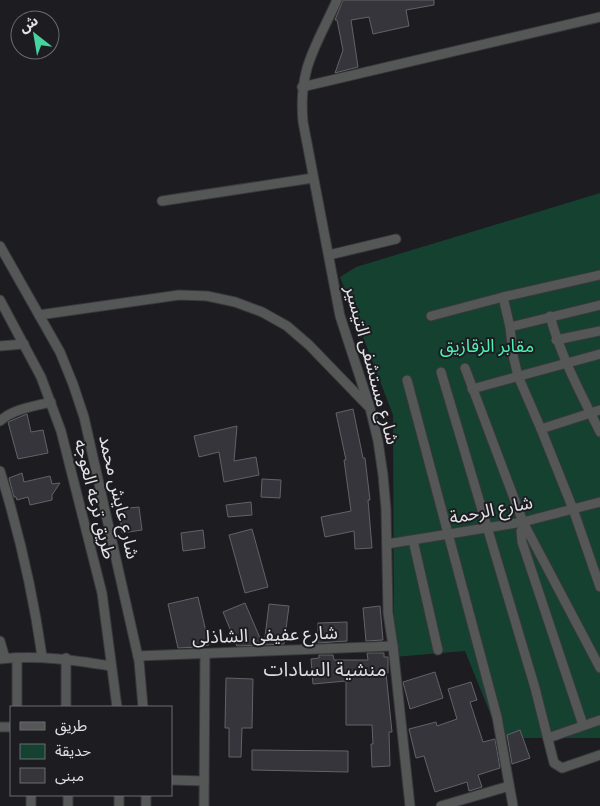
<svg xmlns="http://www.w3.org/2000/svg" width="600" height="806" font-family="'Exo 2','Noto Sans Arabic',sans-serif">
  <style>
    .green { fill: #144130 }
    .building { fill: #35353b; stroke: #626268 }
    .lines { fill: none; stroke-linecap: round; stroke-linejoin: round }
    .street-casing { stroke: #39383d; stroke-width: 11 }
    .street { stroke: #545756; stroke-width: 9 }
    .labels { text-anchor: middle; stroke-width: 4; stroke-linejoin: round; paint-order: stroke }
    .park-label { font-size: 18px; fill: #4ef1b5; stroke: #1d1c21 }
    .street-label { font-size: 18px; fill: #e3e3e6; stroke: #1d1c21 }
    .quarter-label { font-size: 20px; fill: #dbdbe2; stroke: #1d1c21 }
  </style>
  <rect width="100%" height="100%" fill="#1d1c21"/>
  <path class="green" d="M600 193V738H500L465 651 394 657 393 415 340 277 356 267Z"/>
  <g class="building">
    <path d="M343 0H434V5L406 10 409 26 373 34 369 17 351 20 358 67 335 73 343 50 337 20H335Z"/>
    <path d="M353 409 363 458H365L370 500H368L372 548 355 549 354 531 325 537 321 517 351 511 344 460H346L336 413Z"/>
    <path d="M27 414 31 432 43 430 48 453 18 459 8 422Z"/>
    <path d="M237 426 234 461 256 457 259 475 224 482 219 452 199 457 194 436Z"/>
    <path d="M22 473 24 482 50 476 52 484 60 483 52 495V500L30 505 28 497 17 500 16 497H14L9 478Z"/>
    <path d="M262 479 281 480 280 498 261 497Z"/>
    <path d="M251 502 252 515 228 517 226 505Z"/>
    <path d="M139 507 142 530 122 533 119 509Z"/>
    <path d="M252 529 268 587 245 593 229 535Z"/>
    <path d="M203 530 205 548 183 551 181 533Z"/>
    <path d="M198 597 209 645 199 647 178 648 168 604Z"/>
    <path d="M245 603 263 645 237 646 223 612Z"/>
    <path d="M269 604 289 606 284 644 264 645Z"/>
    <path d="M380 606 383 640 366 641 363 608Z"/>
    <path d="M347 622V641L318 643V623Z"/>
    <path d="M367 653H384V657H388V673H386L392 732H389L390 766 372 767 371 744H373L372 725H346V681L313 684 311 659 319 658V655H333L334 660H368Z"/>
    <path d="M435 672 443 698 410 709 403 682Z"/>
    <path d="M226 678 253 679 252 728H242L241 757H229V728H225Z"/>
    <path d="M471 682 477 700 470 702 483 742 495 739 500 768 478 775 482 787 469 791 467 782 435 792 424 756 416 758 409 729 436 722 437 726 457 719 448 689Z"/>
    <path d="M520 730 530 758 512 764 507 735Z"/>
    <path d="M252 750 348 751V772L252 770Z"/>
  </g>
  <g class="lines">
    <g class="street-casing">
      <g id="street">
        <path d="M337 0C316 47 298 68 303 122L340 316 370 408 378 441 383 475 386 509 388 613 393 646 410 806"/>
        <path d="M302 87 600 17"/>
        <path d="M162 201 313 178"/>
        <path d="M0 246 60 352 73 384 84 417 139 661 143 707"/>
        <path d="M329 255 396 239"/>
        <path d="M503 297 510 327 513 355 518 376 541 429 573 509 600 587"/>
        <path d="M0 300 41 377 61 431 102 593 117 707"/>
        <path d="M39 315 179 295 207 296 235 302 262 312 287 326 309 345 368 406"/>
        <path d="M431 316 503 297 600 275"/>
        <path d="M550 316C561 357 581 394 600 432"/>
        <path d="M510 327 600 305"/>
        <path d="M556 340 600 331"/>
        <path d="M0 346 24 344"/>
        <path d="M465 368 523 522 600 668"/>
        <path d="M441 372 535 688 554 763 562 768 600 755"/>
        <path d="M407 380 497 717 513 806"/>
        <path d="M472 389 600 354"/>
        <path d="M0 421C13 409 35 406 51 402"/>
        <path d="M541 429 600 410"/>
        <path d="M0 471C19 532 33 593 42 656"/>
        <path d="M525 526 521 531 522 542 583 725"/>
        <path d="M413 540 438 650"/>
        <path d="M387 544 523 522 600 502"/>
        <path d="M0 641 5 658"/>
        <path d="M138 656 393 646"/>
        <path d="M17 658V707"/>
        <path d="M66 658V707"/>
        <path d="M0 659C39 655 73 660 111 666"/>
        <path d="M0 727H11"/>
        <path d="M548 738 600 720"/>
        <path d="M171 780 204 781"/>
        <path d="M68 795V806"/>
        <path d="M31 806V795"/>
        <path d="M119 806V795"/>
        <path d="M146 806V795"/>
        <path d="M204 806 205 654"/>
        <path d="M441 806 509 786"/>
      </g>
    </g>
    <use href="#street" class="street"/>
  </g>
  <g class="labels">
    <g class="park-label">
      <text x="487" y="352">مقابر الزقازيق</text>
    </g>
    <g class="street-label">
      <text transform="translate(372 365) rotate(75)" y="6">شارع مستشفى التيسير</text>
      <text transform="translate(119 497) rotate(77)" y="6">شارع عايش محمد</text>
      <text transform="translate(95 499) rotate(76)" y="6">طريق ترعه العوجه</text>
      <text transform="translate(491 510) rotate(-11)" y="6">شارع الرحمة</text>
      <text transform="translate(265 635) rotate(-2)" y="6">شارع عفيفى الشاذلى</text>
    </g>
    <g class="quarter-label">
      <text x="325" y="676">منشية السادات</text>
    </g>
  </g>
  <rect x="10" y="706" width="162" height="90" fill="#1d1c21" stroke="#6c6c70"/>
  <rect x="20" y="722" width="25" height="8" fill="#545756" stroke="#6c6c70"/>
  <text x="55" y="731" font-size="15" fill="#e3e3e6">طريق</text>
  <rect x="20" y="744" width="25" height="15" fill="#144130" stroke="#6c6c70"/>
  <text x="55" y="756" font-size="15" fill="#e3e3e6">حديقة</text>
  <rect x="20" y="768" width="25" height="15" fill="#35353b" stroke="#6c6c70"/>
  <text x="55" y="781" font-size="15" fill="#e3e3e6">مبنى</text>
  <g transform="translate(35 35) rotate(329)"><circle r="24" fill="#1d1c21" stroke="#6c6c70"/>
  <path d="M0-4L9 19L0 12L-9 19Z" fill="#45d49f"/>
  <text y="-8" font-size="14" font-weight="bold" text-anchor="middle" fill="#e3e3e6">ش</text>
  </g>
</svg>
